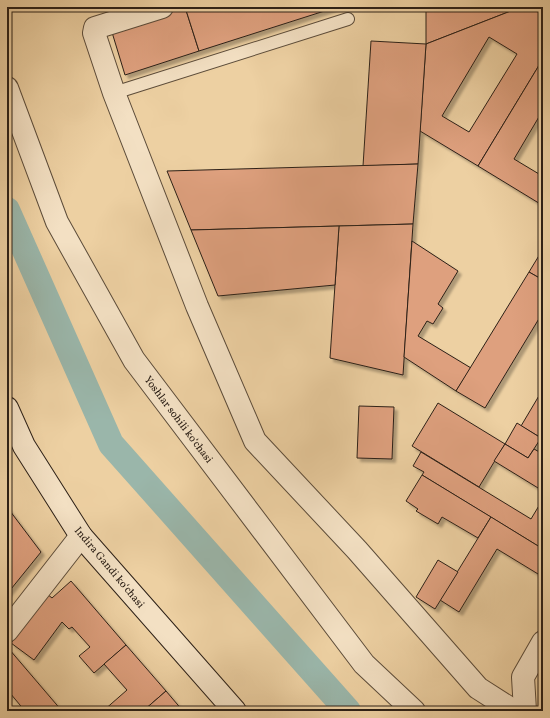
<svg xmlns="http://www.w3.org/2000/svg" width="550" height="718" font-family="Vollkorn,serif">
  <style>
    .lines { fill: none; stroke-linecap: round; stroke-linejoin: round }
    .canal { stroke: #9ab6aa; stroke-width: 26 }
    .building { fill: #dea07e; stroke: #2c2017; fill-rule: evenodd; filter: url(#shadow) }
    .lane-casing { stroke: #5c4c3a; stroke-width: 14 }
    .street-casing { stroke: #5c4c3a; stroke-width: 24 }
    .secondary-casing { stroke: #2c2017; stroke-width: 24 }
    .lane { stroke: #f3e0c3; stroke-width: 12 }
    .street { stroke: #f3e0c3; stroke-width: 22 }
    .secondary { stroke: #f3e0c3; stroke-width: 22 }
    .labels { text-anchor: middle; stroke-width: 3.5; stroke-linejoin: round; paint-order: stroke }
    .street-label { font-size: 11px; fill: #2c2017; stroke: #f3e0c3 }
  </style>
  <defs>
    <filter id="shadow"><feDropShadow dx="3.5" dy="3.5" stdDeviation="1" flood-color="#0004"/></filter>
  </defs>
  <rect width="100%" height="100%" fill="#edd0a2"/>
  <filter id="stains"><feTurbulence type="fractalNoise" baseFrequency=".005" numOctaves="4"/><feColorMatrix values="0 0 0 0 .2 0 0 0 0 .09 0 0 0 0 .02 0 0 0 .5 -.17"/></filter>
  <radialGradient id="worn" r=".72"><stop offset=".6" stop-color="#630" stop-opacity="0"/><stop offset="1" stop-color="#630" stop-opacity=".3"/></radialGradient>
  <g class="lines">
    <path class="canal" d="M7 210 111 444 348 711"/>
  </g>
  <g class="building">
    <path d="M179 7H185L199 51 125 75 111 29Z"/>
    <path d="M185 7H337L199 51Z"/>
    <path d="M426 7H521L426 44Z"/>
    <path d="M521 7H536L543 24V62H541L478 166 420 131 426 44ZM489 37 517 54 469 132 442 116Z"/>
    <path d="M371 41 426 44 418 164 363 166Z"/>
    <path d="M541 62H543V110L514 159 539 174 543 167 542 205 478 166Z"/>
    <path d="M418 164 413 224 191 230 167 171Z"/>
    <path d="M413 224 403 375 330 358 339 226Z"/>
    <path d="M339 226 335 285 218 296 191 230Z"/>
    <path d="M412 241 458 271 438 304 443 308 433 324 427 321 418 336 471 368 456 391 404 357Z"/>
    <path d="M543 249V280L529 272Z"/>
    <path d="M529 272 543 280V312L485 408 456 391Z"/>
    <path d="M543 389V439L521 426Z"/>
    <path d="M438 403 505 444 479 487 412 446Z"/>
    <path d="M359 406 394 407 392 459 357 458Z"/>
    <path d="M517 423 541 438 528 458 505 444Z"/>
    <path d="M505 444 528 458 534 449 543 454V491L494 461Z"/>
    <path d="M421 452 531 519 543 499V549L422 475 424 472 413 466Z"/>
    <path d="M422 475 491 517 478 538 442 517 438 524 416 511 418 509 406 501Z"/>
    <path d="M7 507 41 552 7 594V557L11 553 7 549Z"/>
    <path d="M491 517 543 549V577L497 549 459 612 440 600Z"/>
    <path d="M438 560 458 572 435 609 416 597Z"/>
    <path d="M71 581 126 645 94 673 79 656 90 647 72 627 69 629 62 622 34 660 11 643 47 594 52 598Z"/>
    <path d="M126 645 166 691 143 711H103L127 690 104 664Z"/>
    <path d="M9 649 62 711H25L10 693 7 697V651Z"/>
    <path d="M166 691 183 711H143Z"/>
  </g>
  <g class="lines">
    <g class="lane-casing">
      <path id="lane" d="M114 93 348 19"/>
    </g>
    <g class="street-casing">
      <g id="street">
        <path d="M162 7 95 28 94 33 114 93 197 306 255 441 357 550 478 688 514 711"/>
        <path d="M7 88 57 222 134 360 364 664 414 711"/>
        <path d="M7 631 81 536"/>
        <path d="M525 711 523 677 543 642"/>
      </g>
    </g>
    <g class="secondary-casing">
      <path id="secondary" d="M7 408 24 446 81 536 235 711"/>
    </g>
    <use href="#lane" class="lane"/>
    <use href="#street" class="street"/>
    <use href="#secondary" class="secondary"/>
  </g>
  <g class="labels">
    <g class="street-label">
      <text transform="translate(179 419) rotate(53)" y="4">Yoshlar sohili koʻchasi</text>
      <text transform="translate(110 567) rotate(50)" y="4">Indira Gandi koʻchasi</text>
    </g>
  </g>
  <rect width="550" height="718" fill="none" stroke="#edd0a2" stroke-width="24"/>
  <rect x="8" y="8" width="534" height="702" fill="none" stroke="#2c2017" stroke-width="2"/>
  <rect x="12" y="12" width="526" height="694" fill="none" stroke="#2c2017"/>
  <rect width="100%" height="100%" filter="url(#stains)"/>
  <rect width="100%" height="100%" fill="url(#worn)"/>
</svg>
